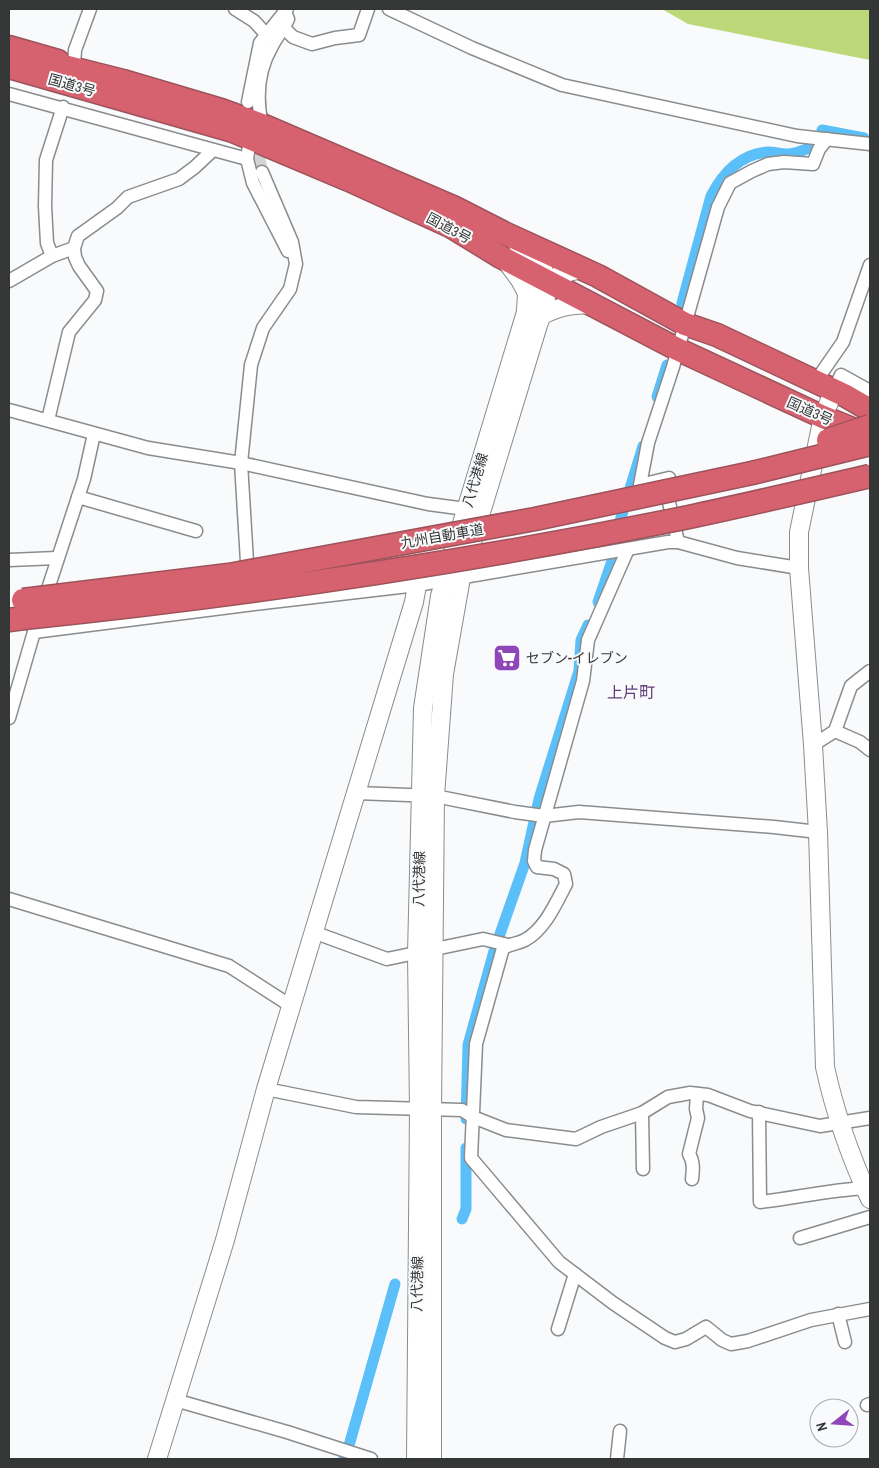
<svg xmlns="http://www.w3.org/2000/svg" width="879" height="1468" font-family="'Archivo Narrow','Noto Sans JP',sans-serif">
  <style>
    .forest { fill: #bcd97a }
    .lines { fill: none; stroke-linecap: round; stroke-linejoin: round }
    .canal { stroke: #5bbffa; stroke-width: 11 }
    .street-tunnel { stroke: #d1d3d4; stroke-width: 12; stroke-dasharray: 12 6; stroke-linecap: butt }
    .street-casing { stroke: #8a8c8d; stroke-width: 15 }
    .secondary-casing { stroke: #8a8c8d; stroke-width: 20 }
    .highway-casing { stroke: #9e535b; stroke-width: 25 }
    .street { stroke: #fff; stroke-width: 12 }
    .secondary { stroke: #fff; stroke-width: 18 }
    .highway { stroke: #d7626f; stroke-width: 22 }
    .highway-bridge-casing { stroke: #9e535b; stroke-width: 25; stroke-linecap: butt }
    .highway-bridge { stroke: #d7626f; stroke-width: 22 }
    .labels { text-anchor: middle; stroke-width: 4; stroke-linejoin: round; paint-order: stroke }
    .street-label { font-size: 14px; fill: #353636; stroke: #f8fafc }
    .poi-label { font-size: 14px; fill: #353636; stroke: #f8fafc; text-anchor: start }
    .quarter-label { font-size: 16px; fill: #613e78; stroke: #f8fafc }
  </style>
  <rect width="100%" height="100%" fill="#f8fafc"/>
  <path class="forest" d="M662 9H870V60L688 24Z"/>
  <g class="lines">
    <g class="canal">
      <path d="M822 130 864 138"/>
      <path d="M682 303 711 196C723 173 740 154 768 152 774 152 781 154 787 154 796 154 806 149 814 146"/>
      <path d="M657 397 667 365"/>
      <path d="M613 544 643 446"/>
      <path d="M598 602 613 558"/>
      <path d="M466 1119 468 1045 494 951 525 863 539 799 579 671 581 640 588 625"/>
      <path d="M462 1219 466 1209V1148"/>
      <path d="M344 1459 350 1442 395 1284"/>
    </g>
    <path class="street-tunnel" d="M255 137 262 172"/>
    <g class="street-casing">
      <g id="street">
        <path d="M235 9 254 21 266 34"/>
        <path d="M389 9 472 48 562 85 797 136 870 144"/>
        <path d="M284 28 293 37 312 44 335 38 359 35 368 9"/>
        <path d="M74 65 75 50 90 9"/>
        <path d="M9 94 247 159"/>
        <path d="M248 102 260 43 287 9"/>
        <path d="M262 125C256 98 258 70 272 46 277 36 284 29 288 19L285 12"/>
        <path d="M250 139 247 159 253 183 288 251"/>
        <path d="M52 256 47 243 45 206 46 160 63 107"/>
        <path d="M9 281 52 256 74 248"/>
        <path d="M816 381 843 342 870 265"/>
        <path d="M834 390 841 375 870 391"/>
        <path d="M9 410 148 448 241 463 428 504 466 509"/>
        <path d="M48 420 69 332 95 300 97 291 79 266 75 257 74 248 78 236 117 208 128 197 179 179 195 167 213 150"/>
        <path d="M78 497 196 531"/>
        <path d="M678 542 668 498 669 478 640 485 648 443 673 367 718 207 730 183 752 171 768 164 784 162 813 164 819 149 827 139"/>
        <path d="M628 549 588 640 583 681 535 850 534 861 537 867 554 869 564 874 566 884C556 903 545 929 525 940 517 944 510 944 503 948L476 1044 471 1158 559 1262 613 1303 665 1338 675 1342 686 1339 706 1327 722 1340 731 1344 748 1341 811 1320 870 1309"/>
        <path d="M9 560 57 558"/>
        <path d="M249 577 247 562 241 463 251 365 263 328 290 289 296 264 292 242 262 172"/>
        <path d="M44 601 84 479 94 434"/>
        <path d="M34 632 254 604 417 585 668 542H678L737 558 799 568"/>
        <path d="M9 718 36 625"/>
        <path d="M835 731 860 742 870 750"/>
        <path d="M813 745 835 731 851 686 870 671"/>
        <path d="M356 793 435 796 515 812 544 816 579 812 774 827 818 832"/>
        <path d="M9 899 229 966 291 1006"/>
        <path d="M313 932 387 959 483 939 508 945"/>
        <path d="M266 1089 356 1107 462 1110 473 1117 506 1130 576 1139 601 1127 642 1113 668 1097 690 1093 708 1095 750 1111 820 1126 870 1118"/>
        <path d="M759 1112 760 1202C795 1198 830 1190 865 1188"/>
        <path d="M642 1113 643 1169"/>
        <path d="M692 1179C693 1170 694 1162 689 1154L698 1118 696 1109 697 1094"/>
        <path d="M800 1238 870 1217"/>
        <path d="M838 1314 845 1342"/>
        <path d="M558 1329 575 1274"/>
        <path d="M175 1400 287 1432 371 1459"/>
        <path d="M867 1405 870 1404"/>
        <path d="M617 1459 620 1431"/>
      </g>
    </g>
    <g class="secondary-casing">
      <g id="secondary">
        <path d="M506 261 520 280 527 293 526 311"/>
        <path d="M542 315C559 307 573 303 592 305"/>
        <path d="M834 390 823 417 799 532V568L813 745 818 832 825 1067C835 1113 850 1156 870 1199"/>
        <path d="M157 1459 225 1240 266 1089 414 602 417 585"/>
        <path d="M416 1459 419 1109 417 954 423 708 440 596 526 312C538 283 552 275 582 269"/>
        <path d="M432 1459V1110L435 796 444 674 461 578 538 325C545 308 552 284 542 267 537 258 526 251 518 245"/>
      </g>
    </g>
    <g class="highway-casing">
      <g id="highway">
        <path d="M9 47 58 61"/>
        <path d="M44 61 123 81 221 110 262 125 453 207 504 233 598 276 685 324 717 335 846 396 870 410"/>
        <path d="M9 67 233 131 349 180 452 227 501 257 677 349 823 417 867 435"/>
        <path d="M9 620 24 618"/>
      </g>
    </g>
    <use href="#street" class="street"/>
    <use href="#secondary" class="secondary"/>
    <use href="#highway" class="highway"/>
    <g class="highway-bridge-casing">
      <g id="highway-bridge">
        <path d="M828 440 870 426"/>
        <path d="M23 600 229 575 535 519 752 473 870 444"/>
        <path d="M24 618C247 595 470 562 689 517 750 504 810 490 870 476"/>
      </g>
    </g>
    <use href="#highway-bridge" class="highway-bridge"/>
  </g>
  <defs>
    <g id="supermarket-square" transform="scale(1.4375)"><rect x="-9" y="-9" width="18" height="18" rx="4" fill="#8e46b9" stroke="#f8fafc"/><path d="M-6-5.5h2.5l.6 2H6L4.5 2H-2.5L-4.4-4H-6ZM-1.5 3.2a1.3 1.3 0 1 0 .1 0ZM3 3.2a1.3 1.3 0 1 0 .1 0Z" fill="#fff"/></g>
  </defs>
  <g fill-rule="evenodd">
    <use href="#supermarket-square" x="507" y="658"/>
  </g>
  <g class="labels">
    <g class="street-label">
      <text transform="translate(72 85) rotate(16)" y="5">国道3号</text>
      <text transform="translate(449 228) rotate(28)" y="5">国道3号</text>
      <text transform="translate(810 411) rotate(24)" y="5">国道3号</text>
      <text transform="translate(475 480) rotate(-73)" y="5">八代港線</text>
      <text transform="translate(442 536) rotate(-10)" y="5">九州自動車道</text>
      <text transform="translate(419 879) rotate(-89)" y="5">八代港線</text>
      <text transform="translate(417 1284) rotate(-89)" y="5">八代港線</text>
    </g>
    <g class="poi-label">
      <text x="526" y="663">セブン-イレブン</text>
    </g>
    <g class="quarter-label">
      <text x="631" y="698">上片町</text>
    </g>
  </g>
  <rect width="879" height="1468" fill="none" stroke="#353636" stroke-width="20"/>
  <g transform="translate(834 1423) rotate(253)"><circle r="24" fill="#f8fafc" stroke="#aaacad"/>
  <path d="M0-4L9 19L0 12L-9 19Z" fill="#8e46b9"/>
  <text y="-8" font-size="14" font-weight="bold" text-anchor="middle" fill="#353636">N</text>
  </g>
</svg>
